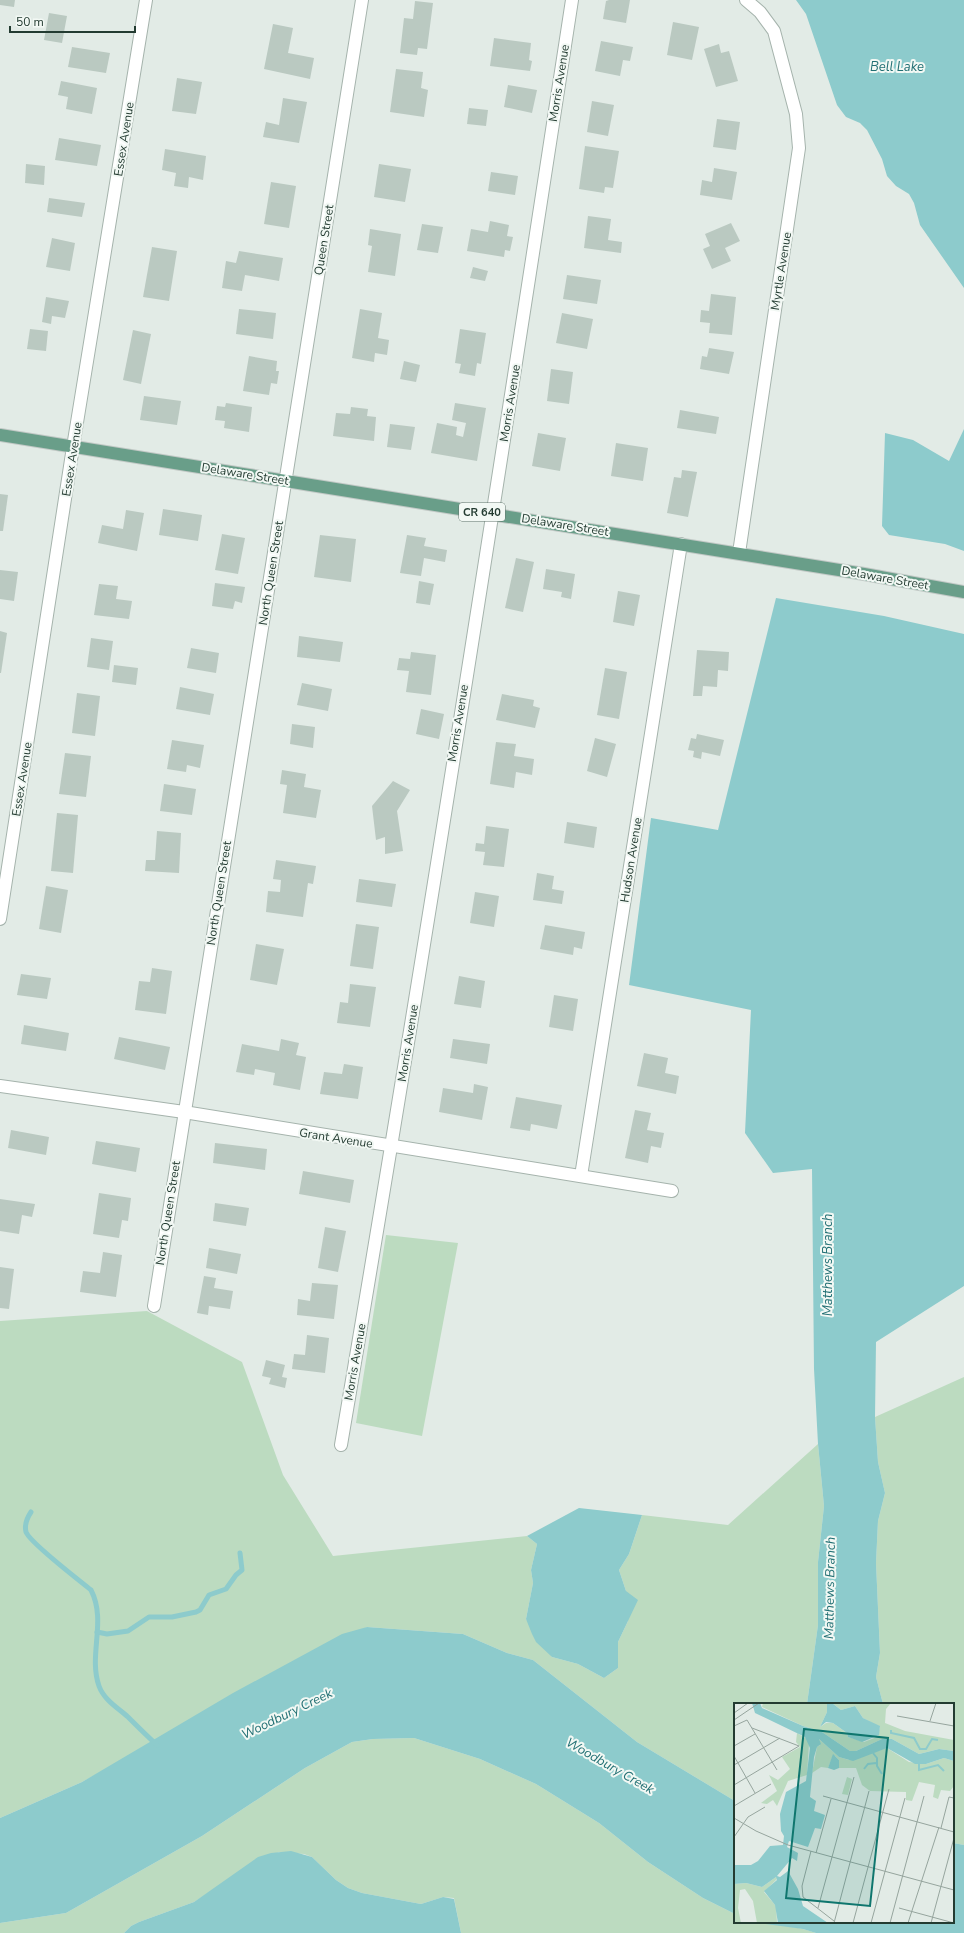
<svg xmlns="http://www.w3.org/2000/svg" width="964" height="1933" font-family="'Nunito Sans',sans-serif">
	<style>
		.green { fill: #bcdbc0 }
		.water { fill: #8dcbcc }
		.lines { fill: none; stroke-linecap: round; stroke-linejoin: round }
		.stream { stroke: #8dcbcc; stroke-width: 5 }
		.building { fill: #bac9c1 }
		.minor-casing { stroke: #a5b3ac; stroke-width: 14 }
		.primary-casing { stroke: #c1c8c5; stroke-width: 14 }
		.minor { stroke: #fff; stroke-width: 12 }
		.primary { stroke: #699e89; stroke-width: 12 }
		.labels { text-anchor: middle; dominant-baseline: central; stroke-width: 4; stroke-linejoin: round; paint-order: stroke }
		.shield { fill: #f2f8f4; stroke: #61746c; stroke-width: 1 }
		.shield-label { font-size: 11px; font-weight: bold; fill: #233b31 }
		.street-label { font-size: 12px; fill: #233b31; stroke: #f2f8f4 }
		.water-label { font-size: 13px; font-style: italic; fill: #216f73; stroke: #f2f8f4 }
		.inset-river { fill: none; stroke: #8dcbcc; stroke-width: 2 }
		.inset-road { fill: none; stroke: #96a59e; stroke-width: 1 }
		.view { fill: #0f766e; fill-opacity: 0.15; stroke: #0f766e; stroke-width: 2 }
		.inset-edge { fill: none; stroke: #233b31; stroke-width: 2 }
	</style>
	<rect width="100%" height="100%" fill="#e2ebe6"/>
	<g class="green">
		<path d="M 386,1235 L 458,1243 L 422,1436 L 356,1423 Z"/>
		<path d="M 147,1311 L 242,1362 L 283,1475 L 333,1556 L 527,1536 L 537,1544 L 531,1570 L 533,1583 L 526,1619 L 552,1657 L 578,1664 L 604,1678 L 618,1668 L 618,1642 L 628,1621 L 626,1591 L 619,1570 L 629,1554 L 642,1515 L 728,1525 L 818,1444 L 824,1506 L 818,1562 L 818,1625 L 807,1704 L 735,1704 L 735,1801 L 637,1742 L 533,1660 L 507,1653 L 463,1634 L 367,1627 L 82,1782 L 0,1818 L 0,1321 Z"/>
		<path d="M 964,1377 L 964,1845 L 953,1843 L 953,1704 L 883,1704 L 876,1677 L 880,1653 L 876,1563 L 878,1521 L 885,1493 L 878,1462 L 875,1417 Z"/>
		<path d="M 414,1738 L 480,1759 L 536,1784 L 599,1823 L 648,1862 L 703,1898 L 735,1914 L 735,1922 C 760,1922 793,1925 816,1933 L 461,1933 L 454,1898 L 443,1897 L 421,1904 L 362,1893 L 348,1888 L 336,1880 L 312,1857 L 304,1854 L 279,1852 L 220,1885 L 194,1902 L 139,1922 L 131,1926 L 124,1933 L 0,1933 L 0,1923 L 66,1913 L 202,1836 L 305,1768 L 352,1742 L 373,1739 Z"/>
	</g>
	<g class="water">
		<path d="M 796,0 L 964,0 L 964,288 L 920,225 L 914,203 L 909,194 L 896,186 L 887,176 L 882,159 L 867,130 L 860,123 L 846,117 L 837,105 L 806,14 Z"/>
		<path d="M 964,429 L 964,551 L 945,544 L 889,535 L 882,526 L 885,433 L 913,440 L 949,461 Z"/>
		<path d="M 776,598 L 884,616 L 964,634 L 964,1286 L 876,1342 L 875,1417 L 878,1462 L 885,1493 L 878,1521 L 876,1563 L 880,1653 L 876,1677 L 883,1704 L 807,1704 L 818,1625 L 818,1562 L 824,1506 L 818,1444 L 814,1369 L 812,1169 L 773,1173 L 745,1133 L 751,1010 L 629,985 L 651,818 L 718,830 Z"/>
		<path d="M 579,1508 L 642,1515 L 629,1554 L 619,1570 L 626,1591 L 638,1600 L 618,1642 L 618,1668 L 604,1678 L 578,1664 L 552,1657 L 536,1642 L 532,1634 L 526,1619 L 533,1583 L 531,1570 L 537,1544 L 527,1536 Z"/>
		<path d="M 367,1627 L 463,1634 L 507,1653 L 533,1660 L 637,1742 L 735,1801 L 735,1914 L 703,1898 L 648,1862 L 599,1823 L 536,1784 L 480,1759 L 414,1738 L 373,1739 L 352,1742 L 305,1768 L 202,1836 L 66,1913 L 0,1923 L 0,1818 L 82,1782 L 233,1693 L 342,1634 Z"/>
		<path d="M 953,1843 L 964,1845 L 964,1933 L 816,1933 L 803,1929 L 751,1922 L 953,1922 Z"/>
		<path d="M 291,1851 L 312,1857 L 336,1880 L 348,1888 L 362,1893 L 421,1904 L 443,1897 L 454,1899 L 461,1933 L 124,1933 L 131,1926 L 139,1922 L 194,1902 L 258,1857 L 271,1853 Z"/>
	</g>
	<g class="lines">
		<g class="stream">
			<path d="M 31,1512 C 27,1518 24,1524 26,1532 C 30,1543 79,1580 91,1590 C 107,1621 88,1655 99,1686 C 104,1700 118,1708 128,1717 C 138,1727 147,1736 157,1745"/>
			<path d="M 97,1632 L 107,1634 L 128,1631 L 149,1617 L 172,1617 L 196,1612 L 200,1610 L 209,1595 L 226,1589 L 236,1575 L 242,1570 L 240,1553"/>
		</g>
	</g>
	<g class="building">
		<path d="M 0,0 L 15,0 L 14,7 L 0,5 Z"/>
		<path d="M 609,0 L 630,0 L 626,23 L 603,19 L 606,1 Z"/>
		<path d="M 415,1 L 433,3 L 427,49 L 418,48 L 417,55 L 400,53 L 404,18 L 413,19 Z"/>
		<path d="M 49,13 L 67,16 L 62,43 L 44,40 Z"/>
		<path d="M 673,22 L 699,27 L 692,60 L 667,55 Z"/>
		<path d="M 273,24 L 293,28 L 288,53 L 314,58 L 310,79 L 264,69 Z"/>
		<path d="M 494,38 L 531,43 L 529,60 L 532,61 L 530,71 L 490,66 Z"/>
		<path d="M 601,41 L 633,47 L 630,61 L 623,60 L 620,76 L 595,71 Z"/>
		<path d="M 719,44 L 721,53 L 729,51 L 738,81 L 716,87 L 704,49 Z"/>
		<path d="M 72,47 L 110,53 L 106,73 L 68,67 Z"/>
		<path d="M 396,69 L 423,72 L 421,88 L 428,90 L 424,117 L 390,112 Z"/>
		<path d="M 177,78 L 202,82 L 196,114 L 172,111 Z"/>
		<path d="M 61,81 L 97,88 L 92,114 L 66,109 L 68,97 L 58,95 Z"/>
		<path d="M 508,85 L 537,90 L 532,113 L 504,107 Z"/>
		<path d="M 283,98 L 307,102 L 299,143 L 263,137 L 266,122 L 279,125 Z"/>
		<path d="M 592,101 L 614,105 L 608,136 L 587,132 Z"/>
		<path d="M 469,108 L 488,110 L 486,126 L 467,124 Z"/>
		<path d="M 717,119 L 740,122 L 736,150 L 713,147 Z"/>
		<path d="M 59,138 L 101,145 L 97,166 L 55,160 Z"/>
		<path d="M 585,146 L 619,151 L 613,188 L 605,187 L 604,193 L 579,189 Z"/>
		<path d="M 165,149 L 206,156 L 203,180 L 189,177 L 188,188 L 174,186 L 176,173 L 162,170 Z"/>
		<path d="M 26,164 L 45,166 L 44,185 L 25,183 Z"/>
		<path d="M 379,164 L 411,169 L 405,202 L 374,197 Z"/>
		<path d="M 714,168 L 737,172 L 732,200 L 700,195 L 702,180 L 712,182 Z"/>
		<path d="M 491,172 L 518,176 L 515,195 L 488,191 Z"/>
		<path d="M 271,182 L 296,186 L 289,228 L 264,224 Z"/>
		<path d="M 49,198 L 85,203 L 82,217 L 47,212 Z"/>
		<path d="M 588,216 L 611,219 L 608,240 L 622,242 L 621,253 L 584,248 Z"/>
		<path d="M 490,221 L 509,225 L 507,236 L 513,237 L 510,251 L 505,250 L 504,257 L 467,251 L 471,229 L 488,232 Z"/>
		<path d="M 731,223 L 740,241 L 725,248 L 731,261 L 712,269 L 703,249 L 710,246 L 705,234 Z"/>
		<path d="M 422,224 L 443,227 L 438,253 L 417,250 Z"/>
		<path d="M 370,229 L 401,234 L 395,276 L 368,272 L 372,246 L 368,245 Z"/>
		<path d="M 52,238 L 75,243 L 70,271 L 46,267 Z"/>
		<path d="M 152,247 L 177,251 L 169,301 L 143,297 Z"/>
		<path d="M 239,251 L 283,258 L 279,281 L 245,275 L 242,291 L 222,288 L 226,261 L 236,263 Z"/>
		<path d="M 473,267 L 488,271 L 485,281 L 470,278 Z"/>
		<path d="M 567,275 L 601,280 L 597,304 L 563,299 Z"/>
		<path d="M 711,294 L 736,297 L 732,335 L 709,333 L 710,323 L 700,322 L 701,310 L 709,311 Z"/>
		<path d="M 46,297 L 69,301 L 65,318 L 52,316 L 51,324 L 42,322 Z"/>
		<path d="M 239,309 L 276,313 L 273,339 L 236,334 Z"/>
		<path d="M 360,309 L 382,313 L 378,338 L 389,340 L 387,355 L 375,353 L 374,362 L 352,358 Z"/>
		<path d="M 562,313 L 593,319 L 587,349 L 556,343 Z"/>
		<path d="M 30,329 L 48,331 L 46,351 L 27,349 Z"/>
		<path d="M 460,329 L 486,333 L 481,364 L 477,363 L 475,376 L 459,373 L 461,364 L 455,363 Z"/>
		<path d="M 133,330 L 151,334 L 141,384 L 123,380 Z"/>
		<path d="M 709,348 L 734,352 L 729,374 L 700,369 L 702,356 L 707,357 Z"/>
		<path d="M 249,356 L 277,361 L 276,371 L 279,371 L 277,384 L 271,383 L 269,395 L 243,391 Z"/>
		<path d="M 404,361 L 420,365 L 416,382 L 400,379 Z"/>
		<path d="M 551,369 L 573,372 L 569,404 L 547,401 Z"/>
		<path d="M 144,396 L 181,401 L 177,425 L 140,420 Z"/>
		<path d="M 226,403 L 252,407 L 249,432 L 224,428 L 225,421 L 215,420 L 217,406 L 225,407 Z"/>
		<path d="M 455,403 L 486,408 L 477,461 L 431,453 L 437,423 L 457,427 L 456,435 L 463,437 L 466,423 L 452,420 Z"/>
		<path d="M 351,407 L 368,409 L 367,416 L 376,417 L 374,441 L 333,436 L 336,413 L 350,414 Z"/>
		<path d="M 680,410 L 719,417 L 716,434 L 677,428 Z"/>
		<path d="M 390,424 L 415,427 L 411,450 L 387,447 Z"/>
		<path d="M 538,433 L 566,438 L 560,471 L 532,466 Z"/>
		<path d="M 616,443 L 648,448 L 643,481 L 611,476 Z"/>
		<path d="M 682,470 L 697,472 L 688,517 L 667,513 L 674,477 L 681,478 Z"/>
		<path d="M 0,494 L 8,495 L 3,531 L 0,531 Z"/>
		<path d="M 163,509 L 202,515 L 198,541 L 159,535 Z"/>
		<path d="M 126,510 L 144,513 L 137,551 L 98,543 L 102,525 L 123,529 Z"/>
		<path d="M 222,534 L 245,538 L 238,574 L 215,570 Z"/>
		<path d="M 320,535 L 356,539 L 351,582 L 314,577 Z"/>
		<path d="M 407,535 L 426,538 L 424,546 L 447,550 L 445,562 L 424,558 L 421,576 L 400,573 Z"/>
		<path d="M 516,558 L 534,562 L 523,612 L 505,608 Z"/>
		<path d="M 546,569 L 575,574 L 571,599 L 561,597 L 562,592 L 543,589 Z"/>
		<path d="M 0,570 L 18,572 L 14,601 L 0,599 Z"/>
		<path d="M 419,581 L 434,584 L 430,605 L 416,603 Z"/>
		<path d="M 215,583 L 245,587 L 242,603 L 235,601 L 233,609 L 212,606 Z"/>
		<path d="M 99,584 L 118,586 L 116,599 L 132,601 L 129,619 L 94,615 Z"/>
		<path d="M 618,591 L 640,595 L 634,626 L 613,622 Z"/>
		<path d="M 0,631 L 7,633 L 1,673 L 0,673 Z"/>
		<path d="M 299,636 L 343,642 L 340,662 L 297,657 Z"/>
		<path d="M 91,638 L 113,641 L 109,670 L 87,667 Z"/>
		<path d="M 191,648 L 219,653 L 216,673 L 187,668 Z"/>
		<path d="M 697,650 L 729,652 L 728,671 L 718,670 L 717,687 L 703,686 L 702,696 L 693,696 Z"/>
		<path d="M 411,652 L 436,655 L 431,695 L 406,692 L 409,671 L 397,670 L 399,658 L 410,659 Z"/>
		<path d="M 114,665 L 138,668 L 136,685 L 112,682 Z"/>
		<path d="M 605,668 L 627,672 L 619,719 L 597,715 Z"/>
		<path d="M 302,683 L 332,689 L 328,711 L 297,705 Z"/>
		<path d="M 180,687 L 214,694 L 210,715 L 176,709 Z"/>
		<path d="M 77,693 L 100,696 L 95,736 L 72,733 Z"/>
		<path d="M 502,694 L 534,700 L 533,706 L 540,708 L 535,728 L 496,720 Z"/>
		<path d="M 421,709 L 444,714 L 439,739 L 416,734 Z"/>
		<path d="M 292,724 L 315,727 L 313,748 L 290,744 Z"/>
		<path d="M 697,734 L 724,740 L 720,756 L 702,752 L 701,759 L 693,757 L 694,751 L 688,750 L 691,738 L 696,739 Z"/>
		<path d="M 595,738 L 616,744 L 607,777 L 587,771 Z"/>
		<path d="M 172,740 L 204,745 L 200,768 L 187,765 L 186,772 L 167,769 Z"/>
		<path d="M 496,742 L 516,744 L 514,756 L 534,759 L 532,775 L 516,772 L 514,788 L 490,784 Z"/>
		<path d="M 65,753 L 91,756 L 86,797 L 59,794 Z"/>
		<path d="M 282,770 L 306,774 L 304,787 L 321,790 L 316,818 L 283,813 L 287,785 L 280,784 Z"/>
		<path d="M 393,781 L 410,790 L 397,811 L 403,851 L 385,854 L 385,837 L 376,840 L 372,806 Z"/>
		<path d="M 164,784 L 196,789 L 192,815 L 160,811 Z"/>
		<path d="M 57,813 L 78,815 L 73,873 L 51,871 Z"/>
		<path d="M 567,822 L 597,827 L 594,848 L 564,843 Z"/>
		<path d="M 486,826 L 509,829 L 504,867 L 483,865 L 485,852 L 475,851 L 476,843 L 484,844 Z"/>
		<path d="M 157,831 L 181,833 L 179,873 L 145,871 L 146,860 L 155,860 Z"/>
		<path d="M 276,860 L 316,866 L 313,884 L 308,883 L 303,917 L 266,912 L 268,891 L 280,892 L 281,880 L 273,879 Z"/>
		<path d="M 537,873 L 554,876 L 552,889 L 564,891 L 562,904 L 533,900 Z"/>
		<path d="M 359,879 L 396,884 L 392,907 L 356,902 Z"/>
		<path d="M 46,886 L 68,890 L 61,933 L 39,929 Z"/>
		<path d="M 475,892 L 499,896 L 494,927 L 470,923 Z"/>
		<path d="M 356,924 L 379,927 L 373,969 L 350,966 Z"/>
		<path d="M 545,925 L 585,932 L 582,949 L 574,947 L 573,955 L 540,949 Z"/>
		<path d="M 256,944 L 284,949 L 277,985 L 250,980 Z"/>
		<path d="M 152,968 L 172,971 L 166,1014 L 135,1010 L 139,981 L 150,982 Z"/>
		<path d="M 21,974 L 51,978 L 47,999 L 17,995 Z"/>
		<path d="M 459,976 L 485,981 L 481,1008 L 454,1004 Z"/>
		<path d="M 350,984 L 376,987 L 370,1027 L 337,1023 L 340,1002 L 348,1003 Z"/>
		<path d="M 554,995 L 578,999 L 573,1031 L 549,1027 Z"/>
		<path d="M 24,1025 L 69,1033 L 66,1051 L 21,1044 Z"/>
		<path d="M 119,1037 L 170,1047 L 165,1070 L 114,1059 Z"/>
		<path d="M 281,1039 L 299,1043 L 296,1055 L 306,1057 L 300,1090 L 273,1085 L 275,1073 L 255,1069 L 254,1075 L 236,1072 L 242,1044 L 279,1051 Z"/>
		<path d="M 453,1039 L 490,1044 L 487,1064 L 450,1058 Z"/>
		<path d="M 644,1053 L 668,1058 L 665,1073 L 679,1076 L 676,1094 L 637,1086 Z"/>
		<path d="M 344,1064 L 363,1067 L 358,1099 L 320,1094 L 324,1072 L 342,1074 Z"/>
		<path d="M 474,1084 L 488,1087 L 482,1120 L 439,1112 L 443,1088 L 473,1093 Z"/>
		<path d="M 516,1097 L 562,1105 L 557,1129 L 531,1124 L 530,1131 L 510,1128 Z"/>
		<path d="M 635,1110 L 651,1113 L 647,1130 L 664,1133 L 661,1148 L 651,1146 L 648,1163 L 625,1158 Z"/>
		<path d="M 11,1130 L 49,1137 L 46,1155 L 8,1148 Z"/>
		<path d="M 96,1141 L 140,1148 L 136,1172 L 92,1164 Z"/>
		<path d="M 215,1143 L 267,1149 L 265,1170 L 213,1163 Z"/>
		<path d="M 303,1171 L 354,1180 L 350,1203 L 299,1194 Z"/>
		<path d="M 99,1193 L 131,1198 L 128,1221 L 122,1220 L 119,1238 L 93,1234 Z"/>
		<path d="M 0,1199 L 35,1204 L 32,1217 L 22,1215 L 19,1234 L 0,1231 Z"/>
		<path d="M 215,1203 L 249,1208 L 246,1226 L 213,1221 Z"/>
		<path d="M 325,1227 L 346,1231 L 338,1272 L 318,1268 Z"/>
		<path d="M 209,1248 L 241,1254 L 237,1274 L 206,1268 Z"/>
		<path d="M 103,1252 L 122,1255 L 116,1297 L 80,1292 L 83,1271 L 100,1273 Z"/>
		<path d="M 0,1267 L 14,1269 L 9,1309 L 0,1308 Z"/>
		<path d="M 204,1276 L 216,1278 L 214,1288 L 233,1291 L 230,1309 L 209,1306 L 208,1315 L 197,1313 Z"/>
		<path d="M 312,1283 L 338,1285 L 334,1319 L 297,1315 L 298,1299 L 310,1301 Z"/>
		<path d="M 307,1335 L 329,1338 L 325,1373 L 292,1369 L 294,1354 L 305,1355 Z"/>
		<path d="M 266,1360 L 285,1365 L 282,1377 L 287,1378 L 285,1388 L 269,1384 L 271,1378 L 262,1376 Z"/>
	</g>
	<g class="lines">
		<defs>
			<g id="minor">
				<path d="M 739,553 L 799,148 L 796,114 L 774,31 L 760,12 L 746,0"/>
				<path d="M 0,919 L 73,447 L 146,0"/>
				<path d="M 0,1086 L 184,1112 L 672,1191"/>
				<path d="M 581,1176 L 681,544"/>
				<path d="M 154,1306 L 362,0"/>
				<path d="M 341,1445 C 423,964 498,482 572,0"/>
			</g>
			<path id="primary" d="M 0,435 L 864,574 L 964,592"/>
		</defs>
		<use href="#minor" class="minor-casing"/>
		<use href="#primary" class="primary-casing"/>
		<use href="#minor" class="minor"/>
		<use href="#primary" class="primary"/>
	</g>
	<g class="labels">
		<rect class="shield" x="459" y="503" width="46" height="18" rx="3"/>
		<g class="shield-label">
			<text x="482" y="512">CR 640</text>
		</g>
		<g class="street-label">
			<text transform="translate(559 83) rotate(-81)">Morris Avenue</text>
			<text transform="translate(124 139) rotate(-81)">Essex Avenue</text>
			<text transform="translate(324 240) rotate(-81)">Queen Street</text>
			<text transform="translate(781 271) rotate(-81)">Myrtle Avenue</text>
			<text transform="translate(510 403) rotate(-81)">Morris Avenue</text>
			<text transform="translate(72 459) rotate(-81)">Essex Avenue</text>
			<text transform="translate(245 474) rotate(9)">Delaware Street</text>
			<text transform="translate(565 525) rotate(9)">Delaware Street</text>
			<text transform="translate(271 573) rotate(-81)">North Queen Street</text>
			<text transform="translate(885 578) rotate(10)">Delaware Street</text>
			<text transform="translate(458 723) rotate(-81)">Morris Avenue</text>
			<text transform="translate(22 779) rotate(-81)">Essex Avenue</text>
			<text transform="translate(631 860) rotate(-81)">Hudson Avenue</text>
			<text transform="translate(219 893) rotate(-81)">North Queen Street</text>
			<text transform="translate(408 1043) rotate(-81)">Morris Avenue</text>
			<text transform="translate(336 1138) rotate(9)">Grant Avenue</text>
			<text transform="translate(168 1213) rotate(-81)">North Queen Street</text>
			<text transform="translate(355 1362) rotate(-80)">Morris Avenue</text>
		</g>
		<g class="water-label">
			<text x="897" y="67">Bell Lake</text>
			<text transform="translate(828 1265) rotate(-90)">Matthews Branch</text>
			<text transform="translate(830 1588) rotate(-89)">Matthews Branch</text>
			<text transform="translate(287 1714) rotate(-26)">Woodbury Creek</text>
			<text transform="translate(610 1766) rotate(30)">Woodbury Creek</text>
		</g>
	</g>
	<g transform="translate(734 1703)">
		<rect width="220" height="220" fill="#e2ebe6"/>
		<path d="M 29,0 L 93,0 L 93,9 L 86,24 L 92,20 L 99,20 L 113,30 L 114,34 L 130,39 L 143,34 L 146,24 L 129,15 L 121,3 L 107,7 L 98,0 L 157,0 L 152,6 L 151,20 L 171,28 L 220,37 L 220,48 L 205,46 L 185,51 L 158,36 L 148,36 L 122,48 L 116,48 L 88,29 L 69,23 L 28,4 ZM 63,30 L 73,36 L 75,40 L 73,72 L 54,78 L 43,103 L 39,97 L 33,101 L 27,100 L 43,88 L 35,72 L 44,77 L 56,66 L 48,54 L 66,44 L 62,39 ZM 85,36 L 105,54 L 115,57 L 153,45 L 175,59 L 192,61 L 210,55 L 220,58 L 220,83 L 216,88 L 207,87 L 204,96 L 199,94 L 201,82 L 185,79 L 178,98 L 172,97 L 172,89 L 136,88 L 128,82 L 122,65 L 105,65 L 105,57 L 101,53 L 98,55 L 94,65 L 87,64 L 78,70 L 83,44 L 86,42 ZM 113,74 L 118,76 L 114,92 L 108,91 ZM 42,174 L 43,176 L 30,189 L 42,203 L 43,220 L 23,220 L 19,198 L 11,186 L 6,187 L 4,205 L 7,220 L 0,220 L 0,181 L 12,180 L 28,184 Z" fill="#bcdbc0"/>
		<path d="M 18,0 L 26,0 L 28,5 L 69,23 L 88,29 L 116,48 L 122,48 L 148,36 L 158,36 L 185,51 L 205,46 L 220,48 L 220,58 L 210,55 L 192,61 L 181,61 L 153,45 L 119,58 L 105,54 L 85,36 L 87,41 L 83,44 L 80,54 L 76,94 L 82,98 L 80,108 L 91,112 L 87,126 L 81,125 L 74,144 L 55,138 L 53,144 L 64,150 L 63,158 L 58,155 L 43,173 L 46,174 L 54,168 L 64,186 L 69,203 L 94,220 L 44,220 L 41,202 L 30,188 L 43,177 L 42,174 L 28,184 L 12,180 L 0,181 L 0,162 L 17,162 L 24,158 L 36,143 L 49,142 L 50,133 L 47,128 L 46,111 L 52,89 L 72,78 L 76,45 L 71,34 L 21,10 ZM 93,0 L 98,0 L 107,7 L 121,3 L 129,15 L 146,23 L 145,32 L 128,39 L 114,34 L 113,30 L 99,20 L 92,19 L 86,24 L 93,9 ZM 99,51 L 105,57 L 105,65 L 100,67 L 94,65 Z" fill="#8dcbcc"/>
		<path class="inset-river" d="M 157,27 L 157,30 L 180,35 L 186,46 L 192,46 L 198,36 L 204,37M 139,50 L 143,55 L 143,63 L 148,71M 185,61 L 185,67 L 204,62 L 210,68M 130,66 L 134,61 L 142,60"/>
		<path class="inset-road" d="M 0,10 L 14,0M 163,13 L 220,23M 0,17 L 25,0M 196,18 L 202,0M 0,23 L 13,17 L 43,67M 0,43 L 21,31M 0,53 L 21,90M 0,62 L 46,35M 0,82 L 65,43 L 18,25M 89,93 L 220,129M 0,103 L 37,81M 0,115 L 22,128 L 54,142 L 220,187M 207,125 L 215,94 L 220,95M 0,134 L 14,114 L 31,104M 77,148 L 68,183 L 69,194 L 100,218M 82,150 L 97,96M 84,205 L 120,74M 165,205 L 220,220M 100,220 L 135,88M 119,220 L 155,86M 137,220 L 171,95M 156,220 L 190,93M 174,220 L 205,124M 197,220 L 220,135"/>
		<path class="view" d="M 70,26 L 154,35 L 136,203 L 52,195 Z"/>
		<rect width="220" height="220" class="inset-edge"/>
	</g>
	<path d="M10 26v6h125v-6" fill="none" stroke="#233b31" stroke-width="2"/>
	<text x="16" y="26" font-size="12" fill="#233b31" stroke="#f2f8f4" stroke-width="3" paint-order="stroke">50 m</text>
</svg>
